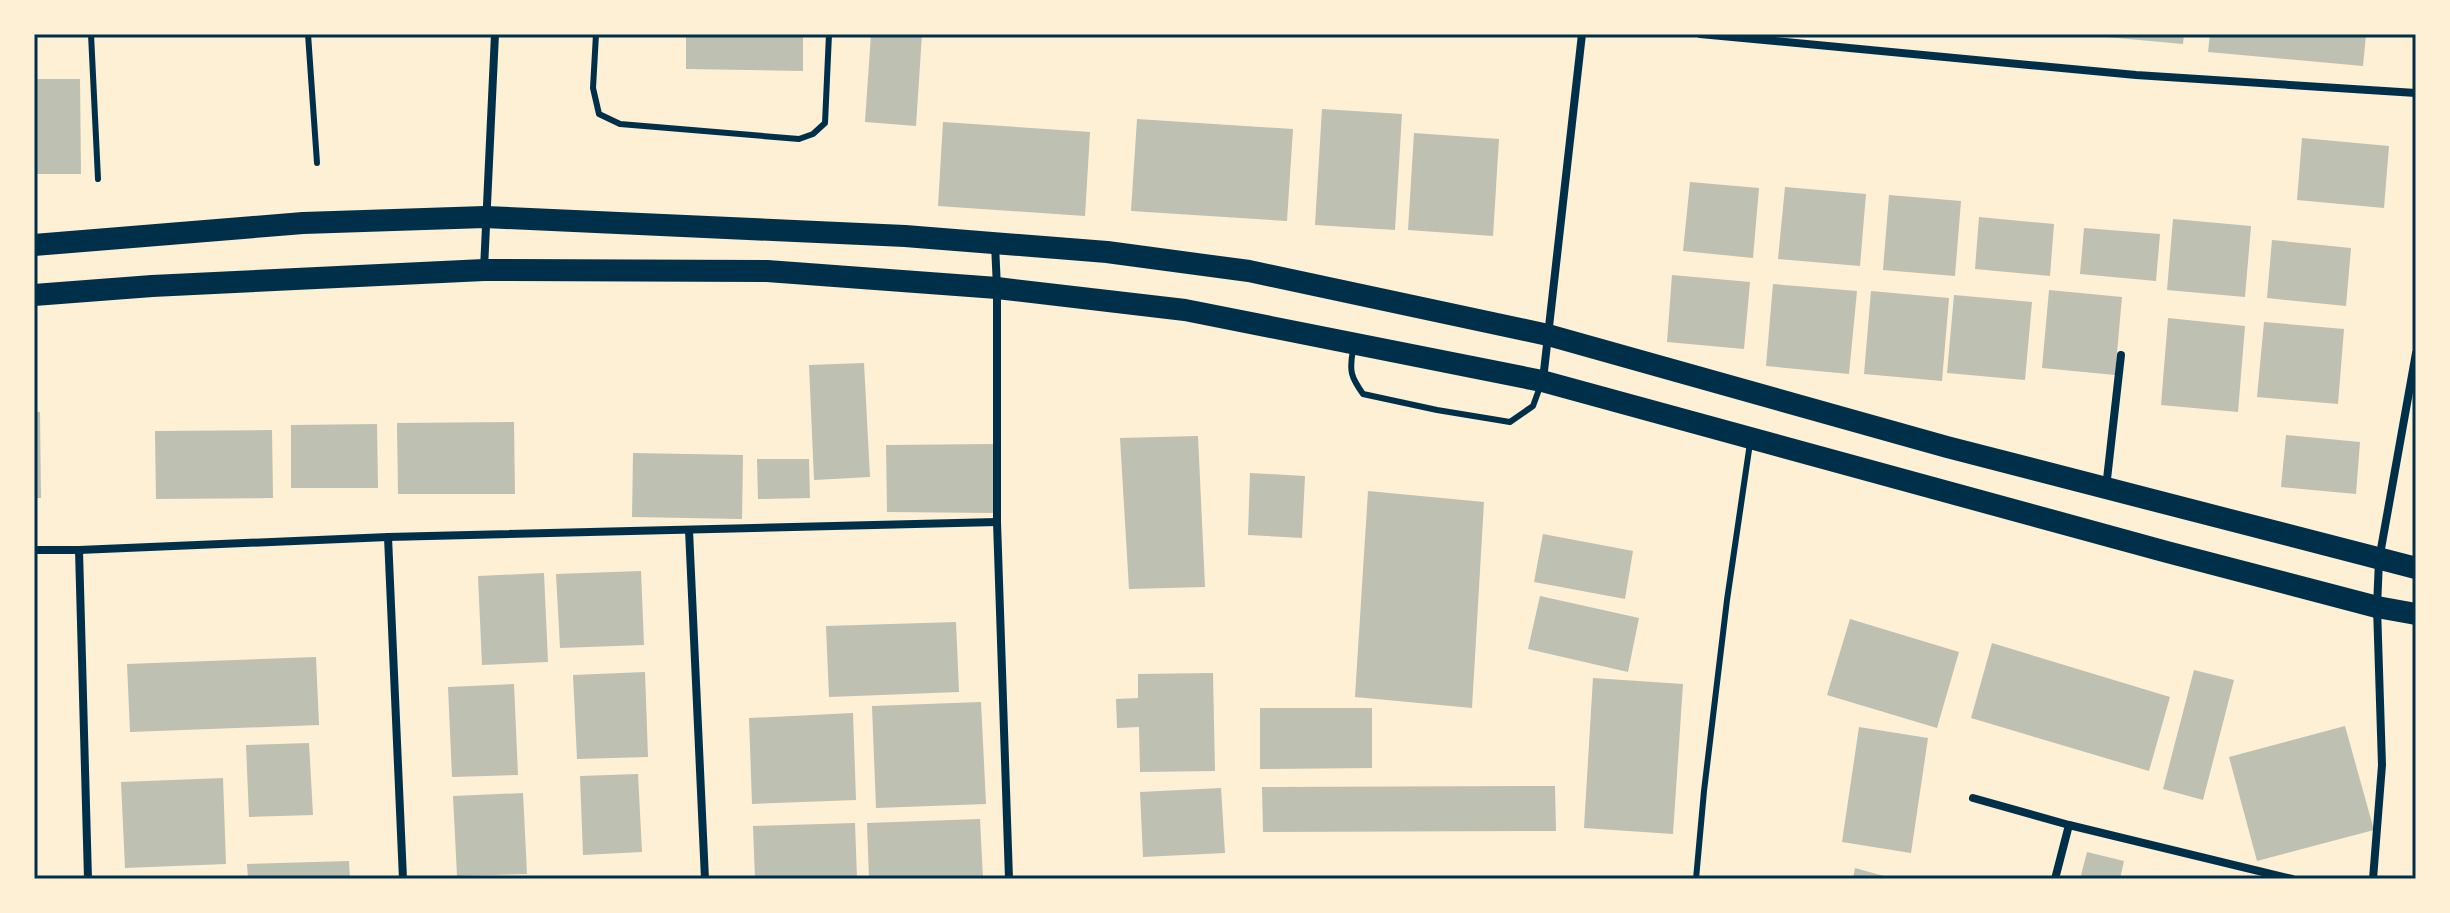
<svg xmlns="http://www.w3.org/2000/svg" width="2450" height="913" font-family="Inter,sans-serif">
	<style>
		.building { fill: #bec0b2 }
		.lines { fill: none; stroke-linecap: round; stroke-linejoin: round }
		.service { stroke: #003049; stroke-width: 6 }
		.minor { stroke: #003049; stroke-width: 8 }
		.trunk { stroke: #003049; stroke-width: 22 }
		.neatline { fill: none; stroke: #003049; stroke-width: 3 }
	</style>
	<rect width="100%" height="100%" fill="#fdf0d5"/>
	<g class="building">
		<path d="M 686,34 L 803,34 L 803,71 L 686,69 Z"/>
		<path d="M 871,34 L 922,34 L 916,126 L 865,122 Z"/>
		<path d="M 2095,34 L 2184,34 L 2183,44 L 2095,36 Z"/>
		<path d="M 2210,34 L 2366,34 L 2363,66 L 2208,52 Z"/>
		<path d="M 34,79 L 80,79 L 81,174 L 34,174 Z"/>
		<path d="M 1322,109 L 1402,114 L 1395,230 L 1315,225 Z"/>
		<path d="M 1137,119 L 1293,129 L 1287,221 L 1131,211 Z"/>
		<path d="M 943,122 L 1090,132 L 1085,216 L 938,206 Z"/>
		<path d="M 1414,133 L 1499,139 L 1493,236 L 1408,230 Z"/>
		<path d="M 2302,138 L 2389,146 L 2384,208 L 2297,200 Z"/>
		<path d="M 1690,182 L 1759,188 L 1753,258 L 1683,251 Z"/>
		<path d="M 1785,187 L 1866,194 L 1860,266 L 1778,259 Z"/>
		<path d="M 1889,195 L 1961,201 L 1955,276 L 1883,270 Z"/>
		<path d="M 1979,217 L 2054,224 L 2050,276 L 1975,269 Z"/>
		<path d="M 2173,219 L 2251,226 L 2245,297 L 2167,290 Z"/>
		<path d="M 2084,228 L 2160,234 L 2156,281 L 2080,274 Z"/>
		<path d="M 2272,240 L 2351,248 L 2346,306 L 2267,298 Z"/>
		<path d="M 1672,275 L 1750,282 L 1744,349 L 1667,342 Z"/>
		<path d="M 1773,284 L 1857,291 L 1849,374 L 1766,366 Z"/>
		<path d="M 2049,290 L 2122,297 L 2115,375 L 2042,368 Z"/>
		<path d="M 1871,291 L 1949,298 L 1942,381 L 1864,374 Z"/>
		<path d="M 1954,295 L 2032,302 L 2025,380 L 1947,373 Z"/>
		<path d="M 2168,318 L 2245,326 L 2238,412 L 2161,405 Z"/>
		<path d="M 2264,322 L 2344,329 L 2338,404 L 2257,397 Z"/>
		<path d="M 864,363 L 870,477 L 814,480 L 809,365 Z"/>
		<path d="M 34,412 L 40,412 L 41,498 L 34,498 Z"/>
		<path d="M 514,422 L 515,494 L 398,494 L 397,423 Z"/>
		<path d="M 377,424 L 378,488 L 291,488 L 291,425 Z"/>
		<path d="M 272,430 L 273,498 L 156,499 L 155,431 Z"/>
		<path d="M 2286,435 L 2360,442 L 2356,494 L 2281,487 Z"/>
		<path d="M 1198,436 L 1205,587 L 1129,589 L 1120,438 Z"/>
		<path d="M 995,444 L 995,513 L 887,512 L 886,445 Z"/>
		<path d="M 633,453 L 743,455 L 742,519 L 632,517 Z"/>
		<path d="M 757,459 L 809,459 L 810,498 L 758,499 Z"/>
		<path d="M 1250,473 L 1305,476 L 1302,538 L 1248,535 Z"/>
		<path d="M 1368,491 L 1484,502 L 1472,708 L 1355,697 Z"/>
		<path d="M 1543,534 L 1633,551 L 1625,599 L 1534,582 Z"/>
		<path d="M 641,571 L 644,645 L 560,648 L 556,574 Z"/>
		<path d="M 544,573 L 548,662 L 482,665 L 478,576 Z"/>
		<path d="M 1540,596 L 1639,618 L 1628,672 L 1528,649 Z"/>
		<path d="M 1850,619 L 1959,652 L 1937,728 L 1827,695 Z"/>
		<path d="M 956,622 L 959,692 L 829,697 L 826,626 Z"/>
		<path d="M 1992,643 L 2170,697 L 2149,771 L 1971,718 Z"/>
		<path d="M 316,657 L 319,725 L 130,732 L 127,664 Z"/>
		<path d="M 2194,670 L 2234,680 L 2203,800 L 2163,789 Z"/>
		<path d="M 645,672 L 648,757 L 577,759 L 573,675 Z"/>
		<path d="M 1213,673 L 1215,771 L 1140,772 L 1139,727 L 1117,728 L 1116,699 L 1138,698 L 1138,674 Z"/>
		<path d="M 1593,678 L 1683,684 L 1673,834 L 1584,828 Z"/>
		<path d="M 514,684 L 518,775 L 452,777 L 448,687 Z"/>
		<path d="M 981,702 L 986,804 L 876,808 L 872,706 Z"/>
		<path d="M 1260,708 L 1372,708 L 1372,768 L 1260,769 Z"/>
		<path d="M 853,713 L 856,800 L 752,804 L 749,718 Z"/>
		<path d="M 2345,726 L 2374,830 L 2257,861 L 2229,757 Z"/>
		<path d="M 1859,727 L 1928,738 L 1911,853 L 1842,842 Z"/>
		<path d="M 309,743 L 313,815 L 249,817 L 246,745 Z"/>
		<path d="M 638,774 L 642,852 L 583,855 L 580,776 Z"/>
		<path d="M 223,778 L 226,864 L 125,868 L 121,782 Z"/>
		<path d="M 1555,786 L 1556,831 L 1263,832 L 1262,787 Z"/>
		<path d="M 1221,788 L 1225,853 L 1143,857 L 1140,792 Z"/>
		<path d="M 523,793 L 527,874 L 457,876 L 453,796 Z"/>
		<path d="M 980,819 L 983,879 L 869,879 L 867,823 Z"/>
		<path d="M 855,823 L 857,879 L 755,879 L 753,826 Z"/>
		<path d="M 2087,852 L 2124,861 L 2120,879 L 2080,879 Z"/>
		<path d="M 349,861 L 350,879 L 248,879 L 247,864 Z"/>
		<path d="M 1855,868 L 1891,878 L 1891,879 L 1853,879 Z"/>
	</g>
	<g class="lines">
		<g class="service">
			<path d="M 91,34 L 98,179"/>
			<path d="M 308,34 L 317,163"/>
			<path d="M 596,34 L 593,88 L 599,114 L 620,124 L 799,139 L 813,134 L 825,123 L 829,34"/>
			<path d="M 1353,350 C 1349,371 1351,377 1363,394 L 1437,410 L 1510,422 L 1533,406 L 1541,384"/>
			<path d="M 1696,879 L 1704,791 L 1727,600 L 1750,443"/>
		</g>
		<g class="minor">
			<path d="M 1700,34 L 2136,75 L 2416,93"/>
			<path d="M 995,244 L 997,288 L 997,522 L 1009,879"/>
			<path d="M 484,269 L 495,34"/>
			<path d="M 1543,380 L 1582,34"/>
			<path d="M 2106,488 L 2121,355"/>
			<path d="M 689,530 L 705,879"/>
			<path d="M 388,537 L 403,879"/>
			<path d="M 34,550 L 79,550 L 388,537 L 997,522"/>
			<path d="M 79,550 L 88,879"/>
			<path d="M 1973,798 L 2069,825 L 2292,879"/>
			<path d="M 2055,879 L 2069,825"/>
			<path d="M 2373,879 L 2382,765 L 2377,607 L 2379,560 L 2416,353"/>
		</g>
		<g class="trunk">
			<path d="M 34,245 L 303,223 L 485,217 L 905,236 L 1107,252 L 1249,271 L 1548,335 L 1947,447 L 2416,568"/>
			<path d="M 34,295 L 152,286 L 484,270 L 767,271 L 997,288 L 1185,310 L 1542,381 L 2167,552 L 2377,607 L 2416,614"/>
		</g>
	</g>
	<rect width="2450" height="913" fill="none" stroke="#fdf0d5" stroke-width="72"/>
	<rect x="36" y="36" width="2378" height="841" class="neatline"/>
</svg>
